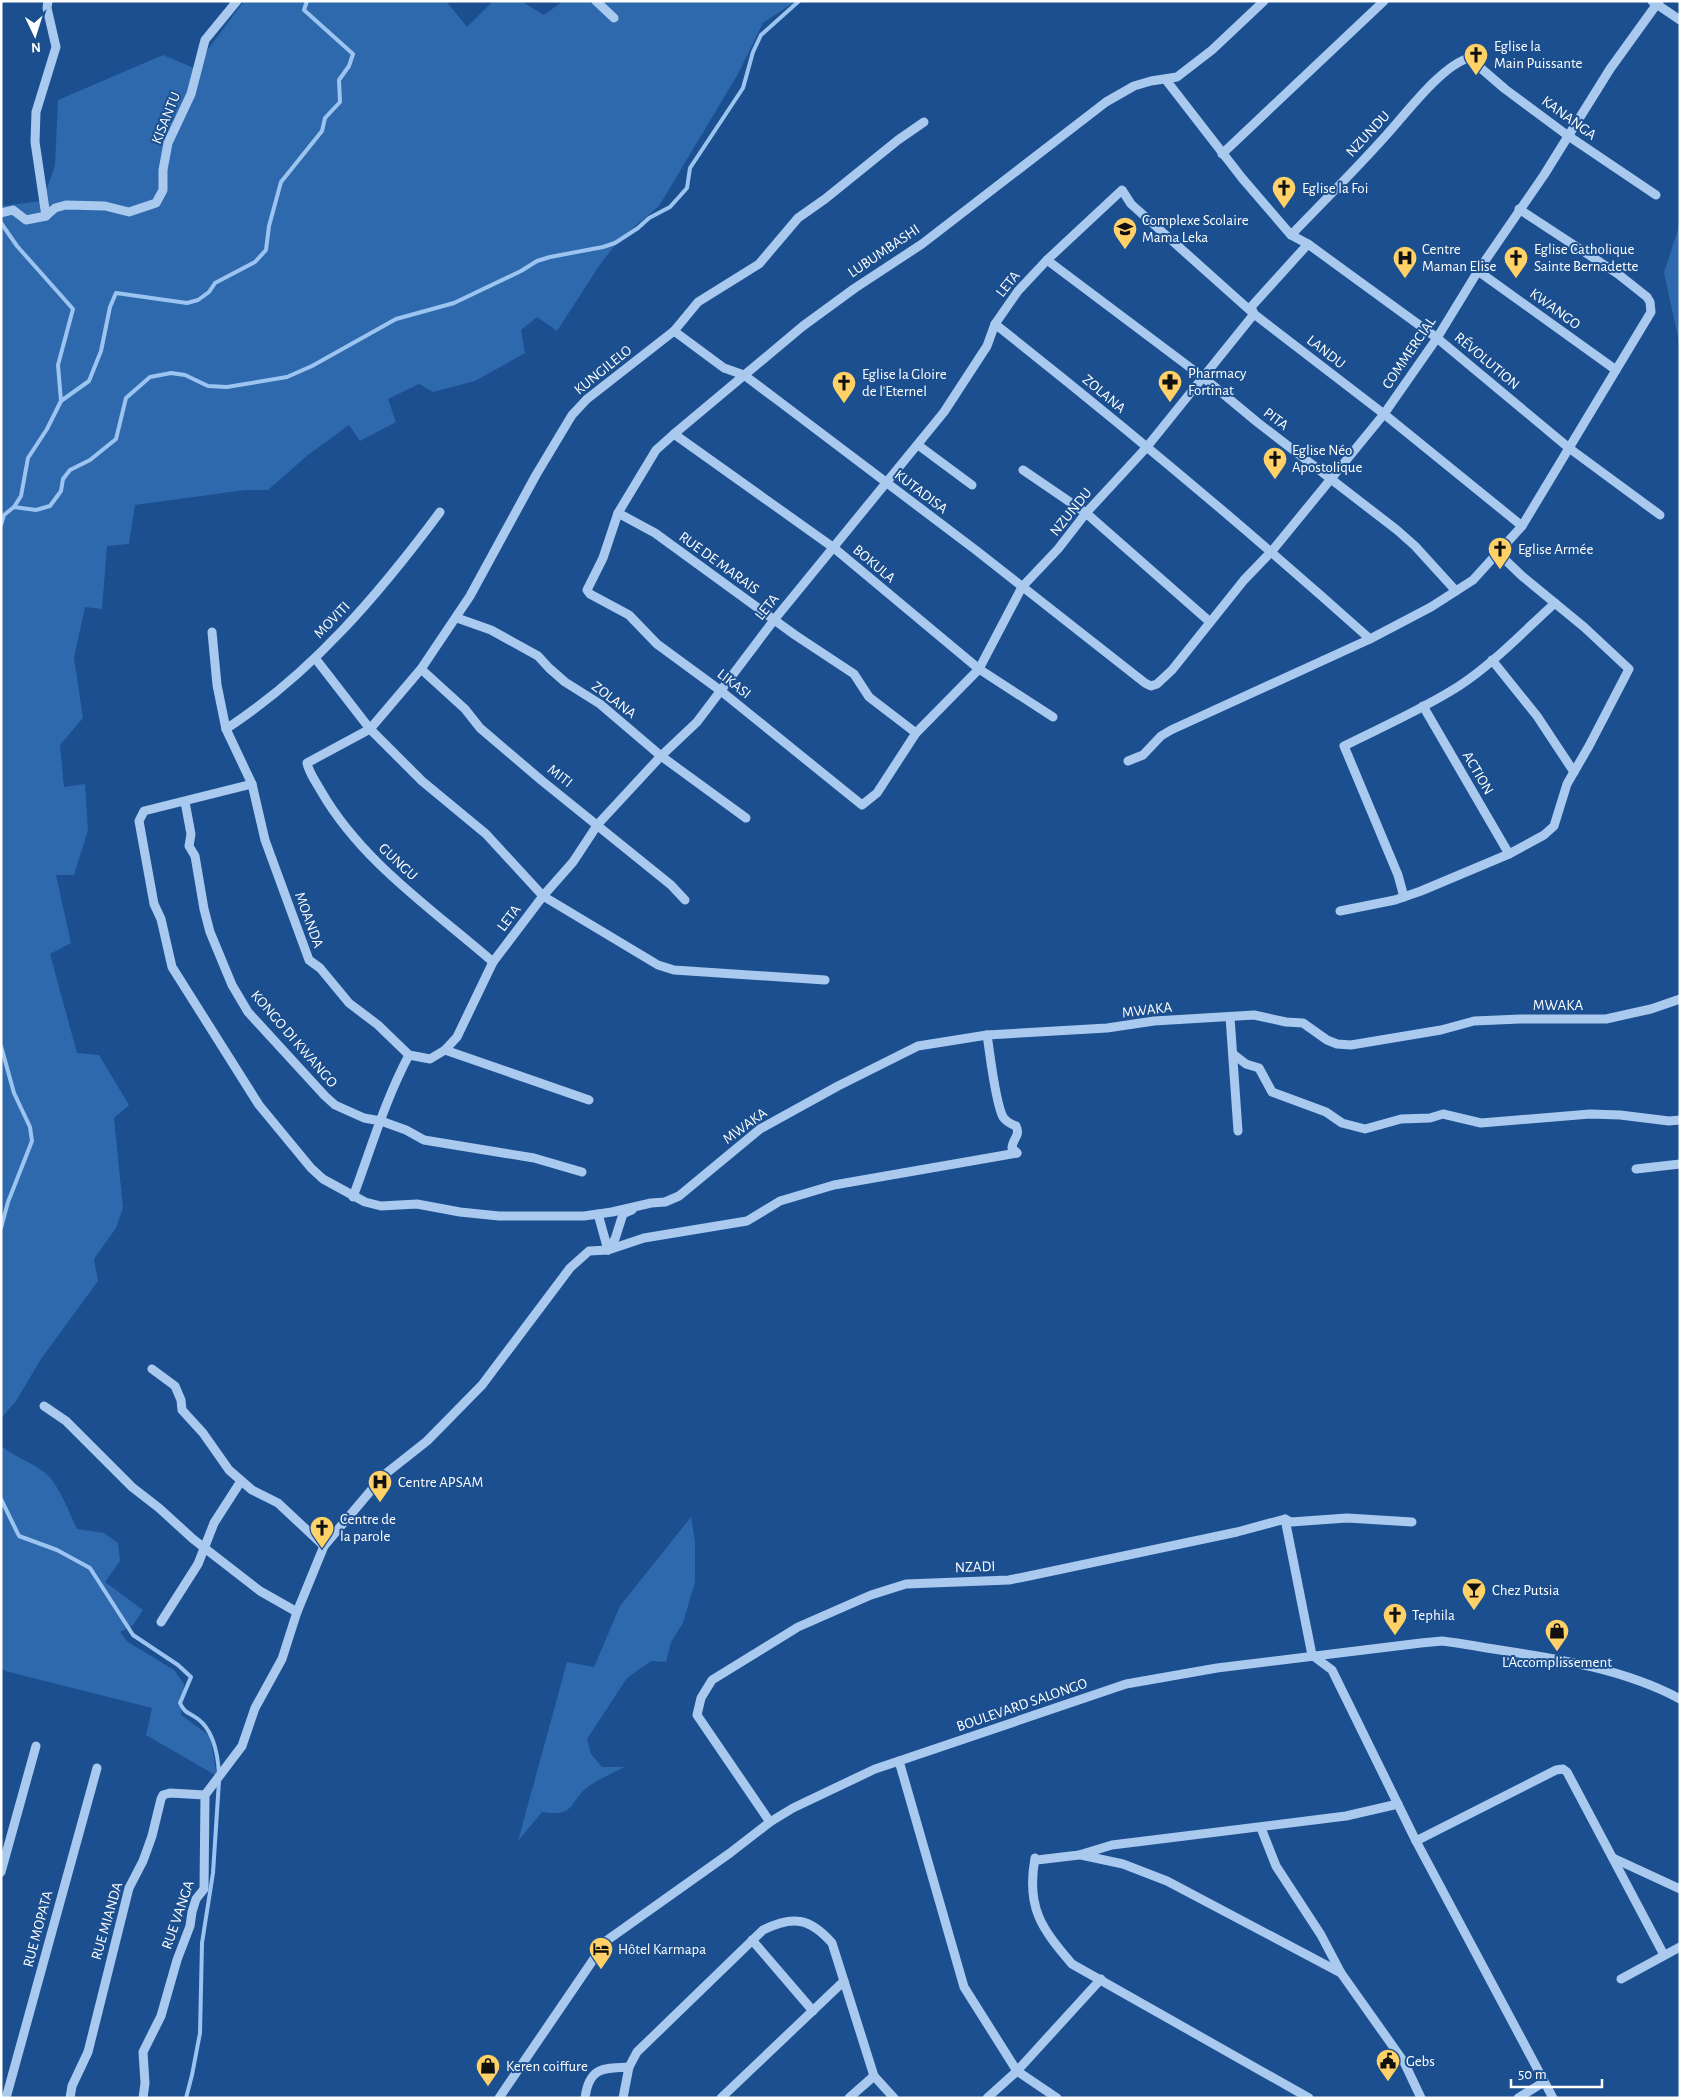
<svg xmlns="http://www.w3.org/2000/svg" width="1681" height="2099" font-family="'Alegreya Sans',sans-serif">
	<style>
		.green { fill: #2e69ad }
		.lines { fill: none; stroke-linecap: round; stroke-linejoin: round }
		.stream { stroke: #9cc4f0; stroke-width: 4 }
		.minor { stroke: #a9c9ee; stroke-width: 9 }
		.labels { text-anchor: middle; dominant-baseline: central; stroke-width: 4; stroke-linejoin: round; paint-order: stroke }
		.poi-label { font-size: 15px; fill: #fff; stroke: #1b4f8f; text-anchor: start }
		.street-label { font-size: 15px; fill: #fff; stroke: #1b4f8f }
	</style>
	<rect width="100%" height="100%" fill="#1b4f8f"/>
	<g class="green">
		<path d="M 244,1 L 446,1 L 467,27 L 493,1 L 521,1 L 544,15 L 563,1 L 796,1 L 763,23 L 738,74 L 659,206 L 621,238 L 601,263 L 557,331 L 537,317 L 521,330 L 525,353 L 475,381 L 433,392 L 419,384 L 388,399 L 396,422 L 360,441 L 349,425 L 308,455 L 268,490 L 245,490 L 135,505 L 129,544 L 107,546 L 102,609 L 85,607 L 74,658 L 83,718 L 60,745 L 64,787 L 85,784 L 88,830 L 74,875 L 56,875 L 71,943 L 50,954 L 77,1053 L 99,1055 L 129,1105 L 114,1118 L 123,1208 L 116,1228 L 94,1259 L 98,1281 L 41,1359 L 16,1401 L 1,1418 L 1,206 L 42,201 L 55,166 L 58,100 L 163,55 L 194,68 Z"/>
		<path d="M 1680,223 L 1680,346 L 1664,273 Z"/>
		<path d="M 1,1446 C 15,1457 31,1462 44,1472 C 58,1482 70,1514 77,1529 L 104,1533 L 118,1543 L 120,1561 L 105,1582 L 143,1610 L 133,1625 L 120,1632 L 128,1642 L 174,1670 L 184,1684 L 181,1715 L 210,1736 L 217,1776 L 146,1735 L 152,1708 L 5,1671 L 1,1667 Z"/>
		<path d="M 691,1517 L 695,1541 L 695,1582 L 683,1623 L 671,1642 L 666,1662 L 651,1661 L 627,1678 L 587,1739 L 591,1754 L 602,1767 L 624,1767 C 613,1773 599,1779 589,1786 C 567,1803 577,1817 542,1812 L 518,1841 L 567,1662 L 594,1667 L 620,1606 Z"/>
	</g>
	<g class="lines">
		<g class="stream">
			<path d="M 1,223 L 17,246 L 73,309 L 58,365 L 61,401"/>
			<path d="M 14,507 L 21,496 L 28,458 L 47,429 L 61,401 L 89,381 L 101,351 L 110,307 L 116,293 L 187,303 L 198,300 L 209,292 L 215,283 L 255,262 L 266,250 L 269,226 L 281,182 L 322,131 L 325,118 L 340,102 L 339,80 L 349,66 L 353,54 L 304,10 L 307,1"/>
			<path d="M 1,525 L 4,515 L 14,507 L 36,510 L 50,506 L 61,491 L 63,479 L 70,470 L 90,460 L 116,439 L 126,398 L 150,377 L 171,373 L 185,375 L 208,386 L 227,387 L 287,377 L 312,366 L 396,319 L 454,303 L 521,271 L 537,261 L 550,257 L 603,247 L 615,243 L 638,228 L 649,218 L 670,207 L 687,188 L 690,168 L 743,88 L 753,52 L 761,35 L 799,1"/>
			<path d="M 1,1046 L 14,1093 L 30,1127 L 32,1141 L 8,1202 L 1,1228"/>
			<path d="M 1,1499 L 19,1536 L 57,1550 L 90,1568 L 133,1635 L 178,1665 L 191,1677 L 180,1703 C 185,1714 189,1712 198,1719 C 214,1731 218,1756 219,1774"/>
			<path d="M 186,2098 L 192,2075 L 200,2033 L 202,1943 L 213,1873 L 219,1781"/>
		</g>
		<g class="minor">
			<path d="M 596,1 L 614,18"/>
			<path d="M 1264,1 L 1212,50 L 1177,77 L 1151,81 L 1134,86 L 1106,102 L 922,244 L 855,288 L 803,326 L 674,434 L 656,450 L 618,513 L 603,558 L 587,590 L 590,594 L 629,615 L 657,644 L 721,691 L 862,805 L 877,793 L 916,733 L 979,669 L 1022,587 L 1058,549 L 1086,513 L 1146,448 L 1254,314 L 1251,307 L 1308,244"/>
			<path d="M 1652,1 L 1680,20"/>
			<path d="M 1166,80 L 1242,178 L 1291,235 L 1308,244 L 1437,338 L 1569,448 L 1660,515"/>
			<path d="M 1222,154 L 1384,1"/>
			<path d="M 1,213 L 13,210 L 26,220 L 46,216 L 55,208 L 66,205 L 105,206 L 129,212 L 156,203 L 163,190 L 163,170 L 168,143 L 191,94 L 205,40 L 237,1"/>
			<path d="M 46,216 L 35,142 L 36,112 L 56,47 L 47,8 L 48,1"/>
			<path d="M 1291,235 C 1321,204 1352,173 1381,141 C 1403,118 1440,66 1469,58 L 1505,89 L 1567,135 L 1656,195"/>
			<path d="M 1047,260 L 1204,378 L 1257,422 L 1397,530 L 1415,546 L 1456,591"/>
			<path d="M 1478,271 L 1616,370"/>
			<path d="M 995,324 C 1123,425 1248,530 1370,639"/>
			<path d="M 674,331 L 724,368 L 744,375 L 780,402 L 977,551 L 1145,683 L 1151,686 L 1157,684 L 1172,670 L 1244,580 L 1272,551 L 1384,414 L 1437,338 L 1478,271 L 1544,175 L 1610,69 L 1659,1"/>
			<path d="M 674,434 L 834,548 L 979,669 L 1053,717"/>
			<path d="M 918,445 L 972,485"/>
			<path d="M 1023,470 L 1086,513 L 1210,622"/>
			<path d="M 618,513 L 655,533 L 795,635 L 854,674 L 869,697 L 916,733"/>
			<path d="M 457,618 L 491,630 L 538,656 L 549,668 L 565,682 L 600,704 L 661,756 L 746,818"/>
			<path d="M 212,632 L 217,685 L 226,729 L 252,784 L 265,840 L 309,960 L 320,968 L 349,1003 L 378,1025 L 409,1055 L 430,1059 L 445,1050 L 589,1100"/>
			<path d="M 315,658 L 370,729 L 422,781 L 486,834 L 543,896 L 658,965 L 674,970 L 825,980"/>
			<path d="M 1492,660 L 1537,716 L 1574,772"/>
			<path d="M 421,669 L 465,709 L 480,728 L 541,780 L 671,885 L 685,900"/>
			<path d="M 1423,706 L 1509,854"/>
			<path d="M 226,729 C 312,673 379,594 440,512"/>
			<path d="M 1128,761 L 1143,755 L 1161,736 L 1171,730 L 1370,639 L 1431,607 L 1473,580 L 1522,526 L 1651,312 L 1650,302 L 1647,297 L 1618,274 L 1519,209"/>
			<path d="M 252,784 L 144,811 L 139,821 L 154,904 L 161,919 L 172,967 L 259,1105 L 311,1168 L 323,1179 L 365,1202 L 381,1206 L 417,1204 L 460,1212 L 499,1216 L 584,1216 L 612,1212 L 651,1203 L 665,1202 L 679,1196 L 760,1129 L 838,1086 L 918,1046 L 987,1035 L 1107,1028 L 1154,1021 L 1254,1015 L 1286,1022 L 1303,1023 L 1327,1040 L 1337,1044 L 1351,1045 L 1441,1030 L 1474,1021 L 1520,1019 L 1606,1019 L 1651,1009 L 1680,999"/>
			<path d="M 185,802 L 191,834 L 189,846 L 195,856 L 204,909 L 210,932 L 232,985 L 248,1012 L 325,1096 L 335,1105 L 364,1118 L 381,1121 L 406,1130 L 424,1140 L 534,1158 L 582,1172"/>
			<path d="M 1404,897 L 1398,875 L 1344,746 C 1382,727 1423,709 1459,686 C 1494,663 1524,631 1555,603"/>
			<path d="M 1340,911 L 1395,900 L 1421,891 L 1509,854 L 1544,835 L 1554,826 L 1567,784 L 1589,746 L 1629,669 L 1584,627 L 1522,576 L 1499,554"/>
			<path d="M 493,962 C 432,909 361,861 321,791 C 316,782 309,773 307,763 L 370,729 L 421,669 L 470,596 L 536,475 L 572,415 L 587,399 L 674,331 L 698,302 L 759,264 L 798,218 L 825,199 L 898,140 L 924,122"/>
			<path d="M 1230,1017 L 1238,1131"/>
			<path d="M 987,1035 C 990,1053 995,1102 1003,1117 C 1006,1122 1011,1124 1016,1126 C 1021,1136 1012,1139 1012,1148 L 1017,1153"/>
			<path d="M 445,1050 L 457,1037 L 493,962 L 543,896 L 573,862 L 598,824 L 661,756 L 697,722 L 774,620 L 944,412 L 987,346 L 995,324 L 1018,291 L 1047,260 L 1122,190 L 1131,204 L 1254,314 L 1384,414 L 1522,526"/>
			<path d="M 1233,1054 L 1246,1064 L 1259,1068 L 1272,1092 L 1326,1112 L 1342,1123 L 1365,1129 L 1401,1119 L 1430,1118 L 1443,1114 L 1481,1123 L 1590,1114 L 1620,1115 L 1669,1121 L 1680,1120"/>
			<path d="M 1636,1169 L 1680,1164"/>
			<path d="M 353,1197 C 371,1149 385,1100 409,1055"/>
			<path d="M 598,1214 L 608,1250"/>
			<path d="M 608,1250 L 615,1239 L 623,1214 L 632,1210"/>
			<path d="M 152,1369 L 175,1386 L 181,1400 L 182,1410 L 203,1433 L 229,1470 L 252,1490 L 278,1503 L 324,1546"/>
			<path d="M 44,1406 L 66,1421 L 132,1487 L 159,1508 L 193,1539 L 260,1591 L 297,1612"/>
			<path d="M 1285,1519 L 1291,1522 L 1347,1518 L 1412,1522"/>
			<path d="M 161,1622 L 198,1564 L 214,1523 L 241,1481"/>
			<path d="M 899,1761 L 964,1987 L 1017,2071 L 1057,2098"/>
			<path d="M 770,1822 L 697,1715 L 701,1698 L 712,1680 L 798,1627 L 871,1595 L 906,1584 L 1009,1580 L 1029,1576 L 1237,1532 L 1285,1519 L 1312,1655 L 1332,1670 L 1416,1841 L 1553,2098"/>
			<path d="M 1261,1828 L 1276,1866 L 1321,1935 L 1341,1973 L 1404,2062 L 1421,2098"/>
			<path d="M 1416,1841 L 1556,1770 L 1563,1769 L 1567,1772 L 1664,1955"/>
			<path d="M 1081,1855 L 1123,1864 L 1167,1881 L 1341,1973"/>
			<path d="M 1613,1858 L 1680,1889"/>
			<path d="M 1,1872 L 36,1746"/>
			<path d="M 752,1940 L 813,2011"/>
			<path d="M 1621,1979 L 1680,1947"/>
			<path d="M 6,2098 L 97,1768"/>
			<path d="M 70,2098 L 72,2086 L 88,2052 L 129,1888 L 143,1861 L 152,1836 L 161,1799 L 163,1795 L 170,1793 L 205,1795"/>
			<path d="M 143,2098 L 145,2083 L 143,2052 L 161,2016 L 177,1960 L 190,1926 L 192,1912 L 196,1899 L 204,1889 L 205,1795 L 242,1746 L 255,1708 L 282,1659 L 297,1612 L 324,1546 L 384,1475 L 427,1441 L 482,1385 L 570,1268 L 589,1251 L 608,1250 L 644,1238 L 747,1221 L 780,1201 L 834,1185 L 1017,1153"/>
			<path d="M 499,2098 L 606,1941 L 730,1853 L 770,1822 L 793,1808 L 875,1769 L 899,1761 L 1126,1684 L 1217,1668 L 1421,1643 L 1442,1641 L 1457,1643 C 1532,1656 1613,1663 1680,1699"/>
			<path d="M 585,2098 C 589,2067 603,2068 629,2067"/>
			<path d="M 623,2098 L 629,2067 L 637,2052 L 763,1930 C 793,1915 810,1918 832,1943 L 874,2076 L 894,2098"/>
			<path d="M 721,2098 L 844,1981"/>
			<path d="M 849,2098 L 874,2076"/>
			<path d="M 987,2098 L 1017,2071 L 1101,1979"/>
			<path d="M 1309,2098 L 1072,1964 C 1041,1928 1026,1907 1035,1858 L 1037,1860 L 1079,1855 L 1112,1845 L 1346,1816 L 1398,1804"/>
			<path d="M 1518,2098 L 1544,2082"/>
		</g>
	</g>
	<defs>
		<symbol id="church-pin" viewBox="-11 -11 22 30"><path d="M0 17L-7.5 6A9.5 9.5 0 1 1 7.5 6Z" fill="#ffd166" stroke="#1b4f8f"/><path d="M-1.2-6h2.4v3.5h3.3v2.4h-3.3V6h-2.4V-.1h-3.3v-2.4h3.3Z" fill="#111"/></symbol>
		<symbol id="school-pin" viewBox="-11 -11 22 30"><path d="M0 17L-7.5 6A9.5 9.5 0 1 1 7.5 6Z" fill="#ffd166" stroke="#1b4f8f"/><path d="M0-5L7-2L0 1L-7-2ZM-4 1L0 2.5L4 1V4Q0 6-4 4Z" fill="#111"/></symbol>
		<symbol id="hospital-pin" viewBox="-11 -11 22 30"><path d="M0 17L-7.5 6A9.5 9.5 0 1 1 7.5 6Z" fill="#ffd166" stroke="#1b4f8f"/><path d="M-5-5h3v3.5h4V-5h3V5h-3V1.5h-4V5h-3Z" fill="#111"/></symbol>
		<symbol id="pharmacy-pin" viewBox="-11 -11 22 30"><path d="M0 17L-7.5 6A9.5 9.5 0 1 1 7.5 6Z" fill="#ffd166" stroke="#1b4f8f"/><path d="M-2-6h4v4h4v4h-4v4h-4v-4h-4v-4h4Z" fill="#111"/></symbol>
		<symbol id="bar-pin" viewBox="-11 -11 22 30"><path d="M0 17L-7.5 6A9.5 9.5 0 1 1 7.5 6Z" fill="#ffd166" stroke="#1b4f8f"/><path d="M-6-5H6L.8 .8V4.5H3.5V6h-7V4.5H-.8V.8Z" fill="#111"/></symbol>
		<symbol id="shop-pin" viewBox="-11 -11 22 30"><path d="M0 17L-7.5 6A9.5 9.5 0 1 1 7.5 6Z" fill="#ffd166" stroke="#1b4f8f"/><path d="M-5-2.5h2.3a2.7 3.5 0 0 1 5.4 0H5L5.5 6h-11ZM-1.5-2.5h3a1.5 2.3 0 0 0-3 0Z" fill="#111"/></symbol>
		<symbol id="hotel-pin" viewBox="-11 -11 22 30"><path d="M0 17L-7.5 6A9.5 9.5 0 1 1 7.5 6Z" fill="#ffd166" stroke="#1b4f8f"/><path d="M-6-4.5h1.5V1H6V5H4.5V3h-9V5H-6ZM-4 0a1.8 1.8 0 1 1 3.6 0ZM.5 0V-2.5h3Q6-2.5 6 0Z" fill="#111"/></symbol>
		<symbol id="civic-pin" viewBox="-11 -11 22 30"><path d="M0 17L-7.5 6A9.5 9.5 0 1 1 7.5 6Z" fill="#ffd166" stroke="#1b4f8f"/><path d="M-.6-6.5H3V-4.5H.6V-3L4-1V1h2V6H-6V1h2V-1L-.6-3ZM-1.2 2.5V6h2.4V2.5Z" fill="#111"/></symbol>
	</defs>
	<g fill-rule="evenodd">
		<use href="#church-pin" x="1462" y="41" width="28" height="38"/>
		<use href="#church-pin" x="1270" y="174" width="28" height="38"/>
		<use href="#school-pin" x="1111" y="215" width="28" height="38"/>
		<use href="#hospital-pin" x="1391" y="244" width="28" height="38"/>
		<use href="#church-pin" x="1502" y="244" width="28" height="38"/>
		<use href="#pharmacy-pin" x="1156" y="368" width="28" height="38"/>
		<use href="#church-pin" x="830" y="369" width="28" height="38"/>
		<use href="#church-pin" x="1261" y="445" width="28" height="38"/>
		<use href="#church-pin" x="1486" y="535" width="28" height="38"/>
		<use href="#hospital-pin" x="366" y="1468" width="28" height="38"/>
		<use href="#church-pin" x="308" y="1514" width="28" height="38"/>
		<use href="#bar-pin" x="1460" y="1576" width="28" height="38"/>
		<use href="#church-pin" x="1381" y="1601" width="28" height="38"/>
		<use href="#shop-pin" x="1543" y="1617" width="28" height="38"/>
		<use href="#hotel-pin" x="587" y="1935" width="28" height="38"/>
		<use href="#civic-pin" x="1374" y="2047" width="28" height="38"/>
		<use href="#shop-pin" x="474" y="2052" width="28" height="38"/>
	</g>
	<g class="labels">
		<g class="poi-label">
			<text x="1494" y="46">Eglise la<tspan x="1494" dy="17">Main Puissante</tspan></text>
			<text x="1302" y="188">Eglise la Foi</text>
			<text x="1142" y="220">Complexe Scolaire<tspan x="1142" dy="17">Mama Leka</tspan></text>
			<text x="1422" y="249">Centre<tspan x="1422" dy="17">Maman Elise</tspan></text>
			<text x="1534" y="249">Eglise Catholique<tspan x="1534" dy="17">Sainte Bernadette</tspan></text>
			<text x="1188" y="373">Pharmacy<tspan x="1188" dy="17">Fortinat</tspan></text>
			<text x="862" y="374">Eglise la Gloire<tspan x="862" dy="17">de l'Eternel</tspan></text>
			<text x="1292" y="450">Eglise Néo<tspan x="1292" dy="17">Apostolique</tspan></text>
			<text x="1518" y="549">Eglise Armée</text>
			<text x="398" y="1482">Centre APSAM</text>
			<text x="340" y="1519">Centre de<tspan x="340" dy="17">la parole</tspan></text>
			<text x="1492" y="1590">Chez Putsia</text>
			<text x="1412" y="1615">Tephila</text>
			<text x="1557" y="1662" text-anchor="middle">L'Accomplissement</text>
			<text x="618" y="1949">Hôtel Karmapa</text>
			<text x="1406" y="2061">Gebs</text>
			<text x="506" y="2066">Keren coiffure</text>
		</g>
		<g class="street-label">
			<text transform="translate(166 118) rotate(-68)">KISANTU</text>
			<text transform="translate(1569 118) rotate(36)">KANANGA</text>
			<text transform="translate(1368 134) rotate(-47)">NZUNDU</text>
			<text transform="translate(884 251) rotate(-34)">LUBUMBASHI</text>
			<text transform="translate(1008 284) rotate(-51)">LETA</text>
			<text transform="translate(1555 309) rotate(36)">KWANGO</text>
			<text transform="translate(1326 352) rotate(38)">LANDU</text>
			<text transform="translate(1409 353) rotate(-56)">COMMERCIAL</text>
			<text transform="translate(1487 361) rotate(40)">RÉVOLUTION</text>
			<text transform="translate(603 370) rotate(-39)">KUNGILELO</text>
			<text transform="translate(1104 394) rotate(40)">ZOLANA</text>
			<text transform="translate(1276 419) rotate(37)">PITA</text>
			<text transform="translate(921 492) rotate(37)">KUTADISA</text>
			<text transform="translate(1071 512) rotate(-51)">NZUNDU</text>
			<text transform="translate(719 563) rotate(36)">RUE DE MARAIS</text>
			<text transform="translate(874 564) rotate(40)">BOKULA</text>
			<text transform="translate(767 607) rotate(-51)">LETA</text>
			<text transform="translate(332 620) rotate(-46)">MOVITI</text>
			<text transform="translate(734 684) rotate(38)">LIKASI</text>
			<text transform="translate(614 700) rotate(37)">ZOLANA</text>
			<text transform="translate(1478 773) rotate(60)">ACTION</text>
			<text transform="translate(560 776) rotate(38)">MITI</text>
			<text transform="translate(398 862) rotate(43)">GUNGU</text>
			<text transform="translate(509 918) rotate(-53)">LETA</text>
			<text transform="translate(309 920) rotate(70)">MOANDA</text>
			<text x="1558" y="1005">MWAKA</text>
			<text transform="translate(1147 1010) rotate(-7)">MWAKA</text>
			<text transform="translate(294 1039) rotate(49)">KONGO DI KWANGO</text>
			<text transform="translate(745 1126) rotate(-36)">MWAKA</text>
			<text transform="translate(975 1567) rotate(-2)">NZADI</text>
			<text transform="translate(1022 1705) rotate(-19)">BOULEVARD SALONGO</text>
			<text transform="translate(178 1915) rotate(-71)">RUE VANGA</text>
			<text transform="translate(107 1921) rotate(-74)">RUE MIANDA</text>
			<text transform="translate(38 1929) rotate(-75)">RUE MOPATA</text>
		</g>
	</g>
	<rect width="1681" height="2099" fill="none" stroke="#ffffff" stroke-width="5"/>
	<g transform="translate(35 35) rotate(176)" stroke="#1b4f8f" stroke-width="4" paint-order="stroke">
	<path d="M0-4L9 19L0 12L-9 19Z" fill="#ffffff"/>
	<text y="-8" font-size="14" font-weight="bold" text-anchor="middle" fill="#ffffff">N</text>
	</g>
	<path d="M1511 2079v8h91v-8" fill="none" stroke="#ffffff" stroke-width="2.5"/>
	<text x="1518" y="2079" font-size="15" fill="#ffffff" stroke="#1b4f8f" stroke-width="4" paint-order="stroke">50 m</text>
</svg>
